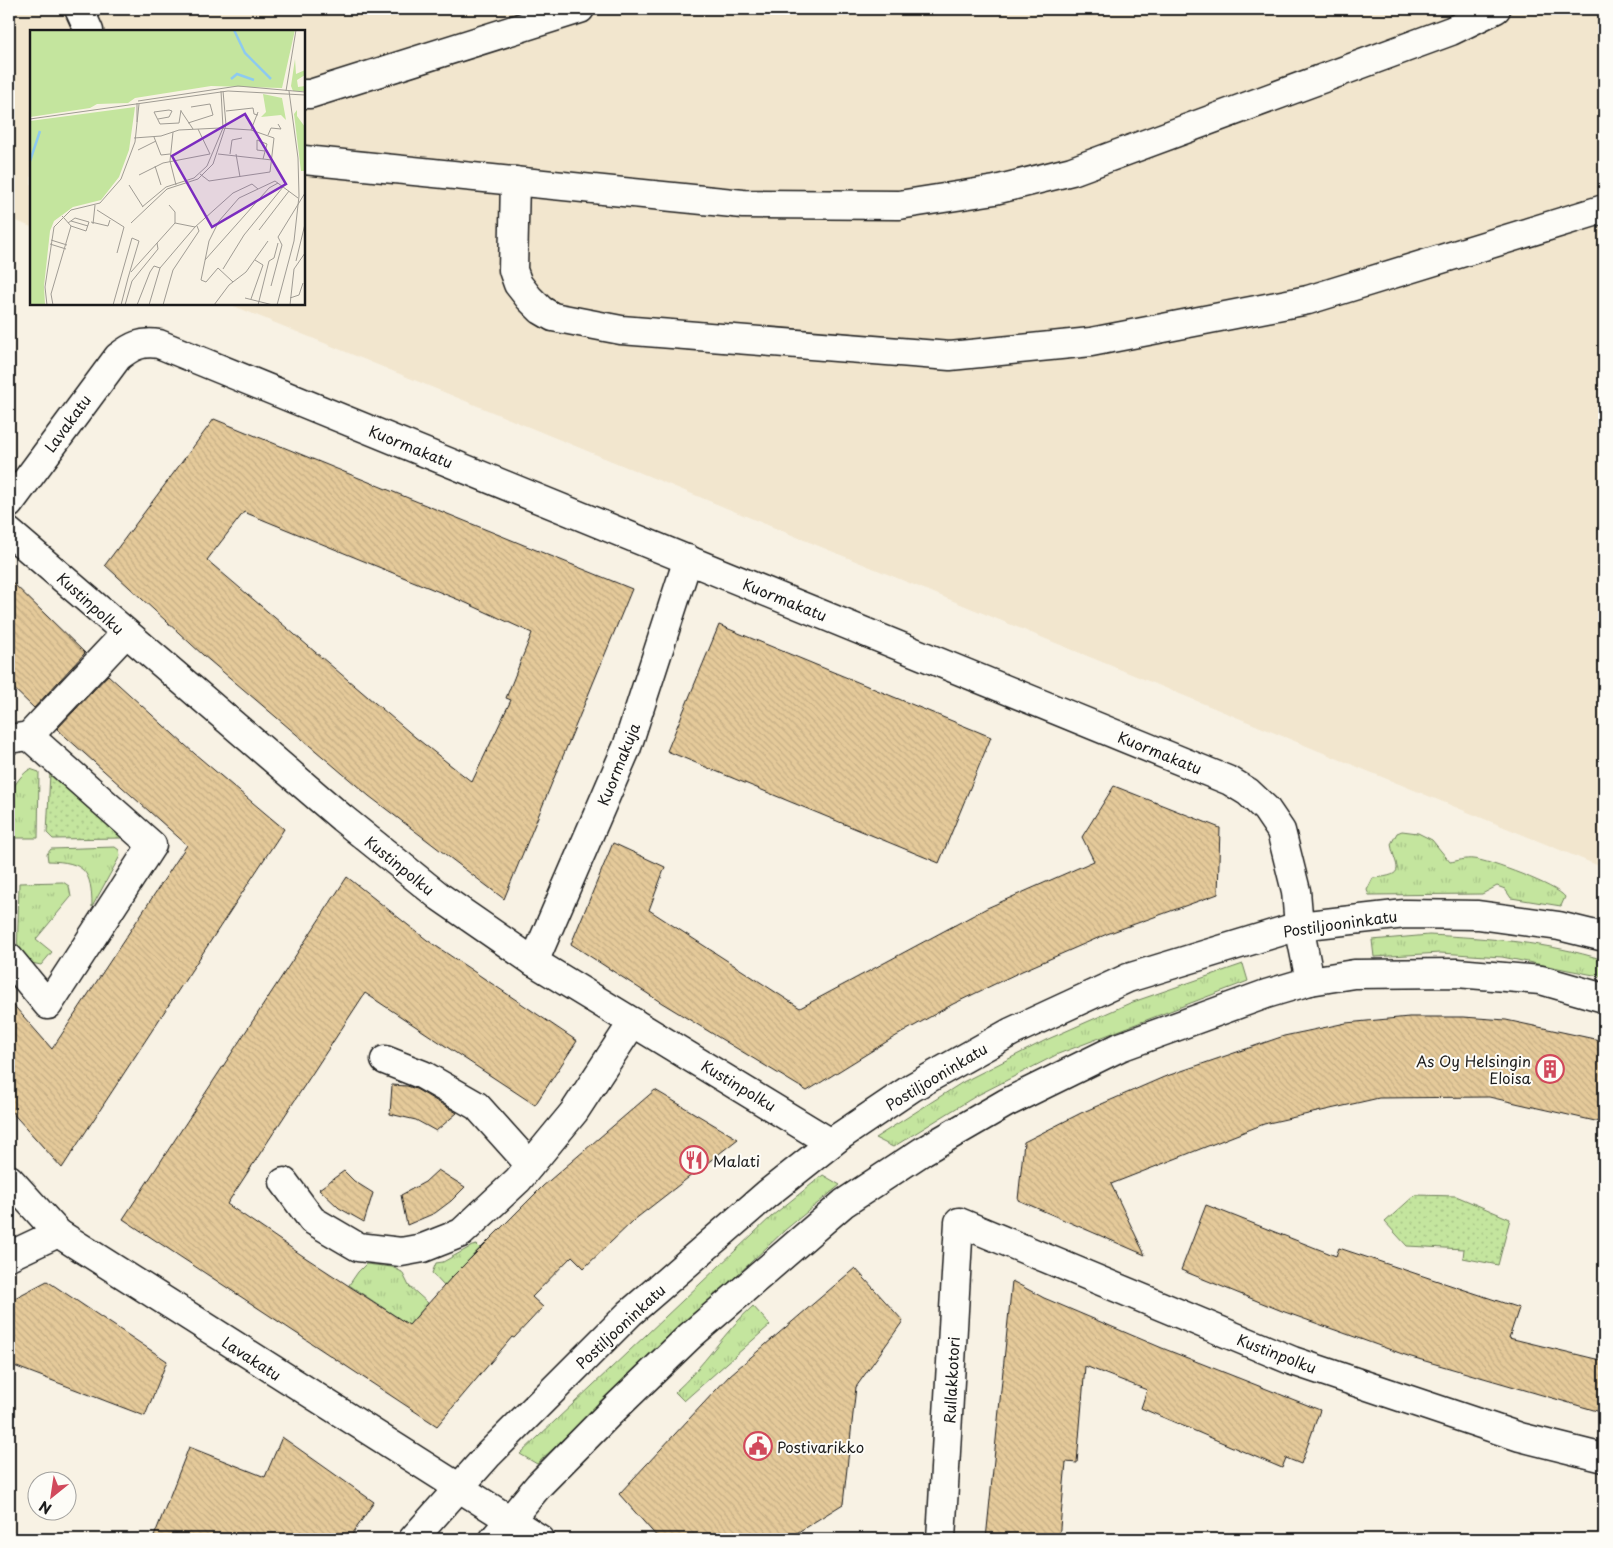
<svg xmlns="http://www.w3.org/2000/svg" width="1613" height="1548" font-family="'Playpen Sans',sans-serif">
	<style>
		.built { fill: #f2e6ce }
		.grass { fill: url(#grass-tufts); stroke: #70805d }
		.park { fill: url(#park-dots); stroke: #70805d }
		.building { fill: url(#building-back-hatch); stroke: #1c1c1c; fill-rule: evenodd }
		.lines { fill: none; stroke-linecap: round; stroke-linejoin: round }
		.minor-casing { stroke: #1c1c1c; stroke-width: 31 }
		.minor { stroke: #fdfcf7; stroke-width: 28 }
		.labels { text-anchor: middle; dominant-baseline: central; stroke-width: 4; stroke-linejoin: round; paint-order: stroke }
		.street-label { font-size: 15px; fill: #1c1c1c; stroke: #fdfcf7 }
		.poi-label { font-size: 15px; fill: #1c1c1c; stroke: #fdfcf7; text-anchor: start }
		.inset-river { fill: none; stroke: #8ecaee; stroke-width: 2.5 }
		.inset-road { fill: none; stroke: #a09c94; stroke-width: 1 }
		.view { fill: #7b2cbf; fill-opacity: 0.15; stroke: #7b2cbf; stroke-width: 2.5 }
		.inset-edge { fill: none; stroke: #1c1c1c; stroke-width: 2.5 }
	</style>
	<defs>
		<pattern id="grass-tufts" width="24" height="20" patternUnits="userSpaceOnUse" patternTransform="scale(1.25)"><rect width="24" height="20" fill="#c4e59e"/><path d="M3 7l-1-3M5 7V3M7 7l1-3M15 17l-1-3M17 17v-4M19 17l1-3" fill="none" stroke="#a8c488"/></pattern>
		<pattern id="park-dots" width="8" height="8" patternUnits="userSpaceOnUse" patternTransform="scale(1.25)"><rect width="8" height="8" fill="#c4e59e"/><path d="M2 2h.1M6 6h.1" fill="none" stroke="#a8c488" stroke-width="1.8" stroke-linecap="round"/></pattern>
		<pattern id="building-back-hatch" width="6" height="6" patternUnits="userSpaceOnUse" patternTransform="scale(1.25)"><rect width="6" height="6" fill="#e5ca9a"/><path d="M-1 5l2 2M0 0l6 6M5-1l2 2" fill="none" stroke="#c4ad84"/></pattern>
	</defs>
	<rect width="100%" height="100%" fill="#f8f2e4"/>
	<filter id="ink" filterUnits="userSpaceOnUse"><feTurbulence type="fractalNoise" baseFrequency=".02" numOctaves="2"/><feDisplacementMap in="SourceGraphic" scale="10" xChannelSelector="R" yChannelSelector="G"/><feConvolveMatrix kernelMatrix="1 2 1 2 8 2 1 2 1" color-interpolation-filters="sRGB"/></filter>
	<g filter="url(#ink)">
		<path class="built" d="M 9,9 L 1604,9 L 1604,868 L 229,304 L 304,304 L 304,31 L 31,31 L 31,227 L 9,218 Z"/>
		<g class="grass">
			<path d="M 30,769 L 39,772 L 38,838 L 9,838 L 9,818 L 16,808 L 9,804 C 9,791 19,776 30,769 Z"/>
			<path d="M 1402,831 L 1418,833 L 1432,840 L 1450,862 C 1457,861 1466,858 1473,859 C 1488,860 1558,886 1565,897 L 1561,906 L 1511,898 L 1505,889 L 1497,886 L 1482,894 L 1369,895 L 1367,890 L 1373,878 C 1409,875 1395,868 1391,844 L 1397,833 Z"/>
			<path d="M 115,847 L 119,850 L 120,856 L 92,907 C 92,870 84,862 48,861 L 47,854 L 51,849 Z"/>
			<path d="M 63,882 L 69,886 L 71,897 L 36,939 L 52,952 L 41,965 L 17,960 L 19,883 Z"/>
			<path d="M 1429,935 C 1488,938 1547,942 1604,960 L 1604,977 L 1502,957 L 1440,953 L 1374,957 L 1372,940 Z"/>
			<path d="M 1243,964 L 1248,981 L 1058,1054 L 976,1096 L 893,1147 L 875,1138 L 963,1082 L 1046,1040 L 1130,1003 Z"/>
			<path d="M 823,1175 L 840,1185 L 785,1230 L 537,1464 L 520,1454 L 772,1216 Z"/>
			<path d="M 477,1245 L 480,1248 L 444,1286 L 432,1273 L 436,1263 L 443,1262 L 472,1246 Z"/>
			<path d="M 366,1264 L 392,1267 L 402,1272 L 409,1286 L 428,1303 L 409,1325 L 349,1285 L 358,1272 Z"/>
			<path d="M 753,1306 L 770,1325 L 684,1401 L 675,1392 C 704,1366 724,1332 753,1306 Z"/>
		</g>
		<g class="park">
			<path d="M 50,773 L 124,835 L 122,838 L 53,839 L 47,833 Z"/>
			<path d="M 1415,1195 L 1456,1196 L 1510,1219 L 1498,1265 L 1463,1258 L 1464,1249 L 1407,1246 L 1385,1222 Z"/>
		</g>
		<g class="building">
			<path d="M 214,419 L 632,589 L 504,899 L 369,796 L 203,655 L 105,565 ZM 244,512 L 464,602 L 532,633 L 506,698 L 511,700 L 472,782 L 415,737 L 207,560 Z"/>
			<path d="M 9,579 L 85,653 L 34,708 L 9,684 Z"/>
			<path d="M 719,625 L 991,737 L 939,863 L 667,751 Z"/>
			<path d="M 108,675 L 195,754 L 284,829 L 62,1168 L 9,1109 L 9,1000 L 52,1049 L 187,845 L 57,729 Z"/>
			<path d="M 1114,786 L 1220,828 L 1218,894 L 1107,934 L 1022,971 L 953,1004 L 891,1039 L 807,1091 L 662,1003 L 571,944 L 613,843 L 665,867 L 649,910 L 800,1008 L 987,908 L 1094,861 L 1082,837 Z"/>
			<path d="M 347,877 L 427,940 L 577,1041 L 535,1105 L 365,993 L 227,1204 L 303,1256 L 409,1325 L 452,1277 L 543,1186 L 655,1090 L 738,1139 L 634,1220 L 584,1268 L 572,1256 L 532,1297 L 543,1307 L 514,1338 L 512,1337 L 437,1426 L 123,1219 Z"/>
			<path d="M 1409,1017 L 1463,1017 L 1506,1020 L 1604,1041 L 1604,1123 L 1489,1097 L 1379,1098 L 1264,1124 L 1111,1184 L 1145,1255 L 1018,1200 L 1024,1142 L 1081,1113 L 1164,1077 L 1284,1036 L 1346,1023 Z"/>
			<path d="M 392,1085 L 407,1086 L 416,1089 L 457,1113 L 436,1131 L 416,1120 L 390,1114 Z"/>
			<path d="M 438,1170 L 465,1187 L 451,1201 L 435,1213 L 407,1225 L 401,1195 L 425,1182 Z"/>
			<path d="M 344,1171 L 354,1181 L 373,1193 L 364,1222 L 339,1208 L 319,1189 Z"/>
			<path d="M 1206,1205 L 1336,1256 L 1339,1248 L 1519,1308 L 1509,1338 L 1604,1361 L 1604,1413 L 1408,1356 L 1282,1311 L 1181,1270 Z"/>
			<path d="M 855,1268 L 903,1321 L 856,1387 L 843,1504 L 787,1539 L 659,1539 L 619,1494 L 730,1375 Z"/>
			<path d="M 47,1281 L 167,1361 L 145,1416 L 9,1364 L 9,1301 Z"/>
			<path d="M 1012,1281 L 1044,1298 L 1162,1348 L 1320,1410 L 1301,1464 L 1286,1458 L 1282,1468 L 1141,1408 L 1147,1390 L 1085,1366 L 1077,1463 L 1066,1462 L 1059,1539 L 986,1539 Z"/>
			<path d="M 282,1437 L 374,1502 L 349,1539 L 153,1539 L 189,1447 L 265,1477 Z"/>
		</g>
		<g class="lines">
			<defs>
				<g id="minor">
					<path d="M 79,9 L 89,31"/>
					<path d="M 304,94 L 310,94 L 580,9"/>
					<path d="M 304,160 L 743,204 L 899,205 L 995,190 L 1072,171 L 1451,31 L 1496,9"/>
					<path d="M 515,181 L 513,270 L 518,284 L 529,298 L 541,310 L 553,317 L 621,330 L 950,356 L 1091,342 L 1308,300 L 1604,209"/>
					<path d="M 9,504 L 118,357 C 132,346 142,341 159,344 L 1230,781 L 1248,792 L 1266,809 L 1281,831 L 1296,891 L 1299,926 L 1310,981"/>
					<path d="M 9,532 L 342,818 L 440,897 L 534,962 L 831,1143"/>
					<path d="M 9,739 L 29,736 L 125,634"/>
					<path d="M 9,958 L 48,1005 L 152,845 L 29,736"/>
					<path d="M 534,962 L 627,747 L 688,559"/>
					<path d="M 385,1060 L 423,1075 L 477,1106 L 530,1165"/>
					<path d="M 9,1179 L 58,1233 L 540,1539"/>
					<path d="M 284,1182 L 312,1220 L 358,1247 L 401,1252 L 423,1248 L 461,1233 L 518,1180 L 574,1112 L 633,1022"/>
					<path d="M 9,1256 L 58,1233"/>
					<path d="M 413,1539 L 489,1454 L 630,1313 L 767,1194 L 839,1137 L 913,1087 L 1011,1032 L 1128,978 L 1299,926 L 1405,914 L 1478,915 L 1559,926 L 1604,937"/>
					<path d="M 494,1539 L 539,1485 L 609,1414 L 690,1336 L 844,1203 L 923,1151 L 1006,1103 L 1120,1047 L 1266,994 L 1310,981 L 1354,974 L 1457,973 L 1541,980 L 1604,998"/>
					<path d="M 941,1539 L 959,1222 L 1293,1361 L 1520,1437 L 1604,1458"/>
				</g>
			</defs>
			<use href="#minor" class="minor-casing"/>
			<use href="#minor" class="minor"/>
		</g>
	</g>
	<defs>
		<symbol id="building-ring" viewBox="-11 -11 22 22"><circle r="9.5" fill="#fdfcf7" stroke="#d1495b" stroke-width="1.5"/><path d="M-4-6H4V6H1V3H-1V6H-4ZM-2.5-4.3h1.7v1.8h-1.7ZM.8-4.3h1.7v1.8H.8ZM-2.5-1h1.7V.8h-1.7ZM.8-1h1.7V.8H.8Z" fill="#d1495b"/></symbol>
		<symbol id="restaurant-ring" viewBox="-11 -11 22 22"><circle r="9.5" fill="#fdfcf7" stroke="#d1495b" stroke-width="1.5"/><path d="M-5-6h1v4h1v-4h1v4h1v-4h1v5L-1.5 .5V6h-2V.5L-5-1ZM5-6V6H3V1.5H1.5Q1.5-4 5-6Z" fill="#d1495b"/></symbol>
		<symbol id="civic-ring" viewBox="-11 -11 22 22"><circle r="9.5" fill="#fdfcf7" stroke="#d1495b" stroke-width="1.5"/><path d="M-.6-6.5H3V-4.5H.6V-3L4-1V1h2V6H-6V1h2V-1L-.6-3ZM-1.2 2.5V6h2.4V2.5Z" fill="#d1495b"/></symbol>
	</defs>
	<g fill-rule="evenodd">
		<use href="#building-ring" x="1534" y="1053" width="32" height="32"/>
		<use href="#restaurant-ring" x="678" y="1144" width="32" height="32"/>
		<use href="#civic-ring" x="742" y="1430" width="32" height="32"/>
	</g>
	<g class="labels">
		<g class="street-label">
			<text transform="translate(67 423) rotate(-54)">Lavakatu</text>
			<text transform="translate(411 446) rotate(22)">Kuormakatu</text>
			<text transform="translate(785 599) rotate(22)">Kuormakatu</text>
			<text transform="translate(91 603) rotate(42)">Kustinpolku</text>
			<text transform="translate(1160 752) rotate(22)">Kuormakatu</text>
			<text transform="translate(618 764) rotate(-68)">Kuormakuja</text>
			<text transform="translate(400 865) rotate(39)">Kustinpolku</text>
			<text transform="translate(1340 923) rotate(-8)">Postiljooninkatu</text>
			<text transform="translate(936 1076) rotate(-31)">Postiljooninkatu</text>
			<text transform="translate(739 1085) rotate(31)">Kustinpolku</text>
			<text transform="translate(620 1326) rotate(-43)">Postiljooninkatu</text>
			<text transform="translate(1277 1353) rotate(21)">Kustinpolku</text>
			<text transform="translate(252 1358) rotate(33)">Lavakatu</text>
			<text transform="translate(951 1380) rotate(-87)">Rullakkotori</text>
		</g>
		<g class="poi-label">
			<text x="1531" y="1060" text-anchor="end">As Oy Helsingin<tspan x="1531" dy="17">Eloisa</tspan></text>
			<text x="713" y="1160">Malati</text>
			<text x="777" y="1446">Postivarikko</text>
		</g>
	</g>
	<g transform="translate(30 30)">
		<rect width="275" height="275" fill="#f8f2e4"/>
		<path d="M 267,80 L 267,86 L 275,97 L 275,141 L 271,141 L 264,84 Z" fill="#c4e59e"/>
		<path d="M 0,0 L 265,0 L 252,58 L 181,56 L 105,68 L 98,73 L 67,74 L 60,78 L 0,87 ZM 265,29 L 266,44 L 275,40 L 275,45 L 267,50 L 268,57 L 275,56 L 275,61 L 263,61 L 261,56 ZM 233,64 L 252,68 L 256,90 L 251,85 L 231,87 L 236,82 ZM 105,77 L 99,120 L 89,147 L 71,170 L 43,177 L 24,191 L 20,201 L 14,256 L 15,275 L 0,275 L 0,91 Z" fill="#c4e59e"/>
		<path class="inset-river" d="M 204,0 L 215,23 L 241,49M 201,49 L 207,44 L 224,50M 0,131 L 10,101"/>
		<path class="inset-road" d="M 256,61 L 266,0M 108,71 L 208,56 L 275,62M 151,81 L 163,99M 196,81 L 223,78 L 224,84 L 228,85M 0,89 L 198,61 L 275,65M 128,89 L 139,87 L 142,81 L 139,80 L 124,82 L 130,94 L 149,93 L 151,80M 107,92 L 107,73M 158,93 L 183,85 L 180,74 L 161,77M 221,100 L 228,82M 143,102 L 140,131 L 146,155M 238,105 L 241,98 L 251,99 L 248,94M 124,107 L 131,125 L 140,124M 104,108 L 131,106 L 149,100 L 190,98 L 221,100 L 244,108 L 240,142 L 179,151 L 170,144M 108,120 L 126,111M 188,124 L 242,130M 200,124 L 202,110 L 212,108M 206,124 L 210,147M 233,129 L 237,114 L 227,110 L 227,120 L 235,121M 125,136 L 131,155M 109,145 L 133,133 L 180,124 L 168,99M 99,155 L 113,177M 139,175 L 145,182 L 145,193 L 165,197 L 203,163 L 222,154 L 228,159M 112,177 L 136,157 L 164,148 L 177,136 L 193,98 L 191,61M 67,180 L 94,197 L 87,223M 32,186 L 34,188 L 41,196 L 56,201 L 59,192 L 45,188 L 38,193M 41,191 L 58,196M 61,192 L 78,196 L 80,190M 101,193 L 137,159 L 168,149 L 183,134 L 196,95 L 193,61M 63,194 L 65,175M 229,200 L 259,161M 21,210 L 37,215M 20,214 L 36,219M 175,230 L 239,158 L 248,153M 266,231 L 275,194M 193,239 L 214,205 L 253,157M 101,242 L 145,193M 203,252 L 188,238 L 176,252 L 171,250 L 179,211 L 189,191 L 209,168 L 245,151 L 268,168M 241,256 L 252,215 L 248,207 L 275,163M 215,268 L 243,275M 260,268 L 269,265 L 273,253M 221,269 L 233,235 L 225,230M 17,275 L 15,257 L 24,197 L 41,180 L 70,173 L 91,149 L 105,112 L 109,74M 23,275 L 21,264 L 41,196M 83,275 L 102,208 L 109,211 L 98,248M 91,275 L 98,248M 95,275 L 102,251 L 128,219 L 127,213M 107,275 L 120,242 L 124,236 L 130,238M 119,275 L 130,238 L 165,197M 133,275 L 143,240 L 169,201 L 167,196M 184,275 L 199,255 L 216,242 L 238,211M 228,275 L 239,231 L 244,228 L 248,213M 247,275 L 264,211 L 269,166 L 268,128 L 259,61M 260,275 L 264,239 L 275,223"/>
		<path class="view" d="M 215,84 L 256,154 L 182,197 L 142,126 Z"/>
		<rect width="275" height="275" class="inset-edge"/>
	</g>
	<rect width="1613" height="1548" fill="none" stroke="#fdfcf7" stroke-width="30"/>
	<rect x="15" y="15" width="1583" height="1518" fill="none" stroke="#1c1c1c" stroke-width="2" filter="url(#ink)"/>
	<g transform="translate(52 1496) rotate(210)"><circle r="24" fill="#fdfcf7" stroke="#a3a29f"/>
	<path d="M0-4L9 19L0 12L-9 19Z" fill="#d1495b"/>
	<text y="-8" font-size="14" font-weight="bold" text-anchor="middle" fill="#1c1c1c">N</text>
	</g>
</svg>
